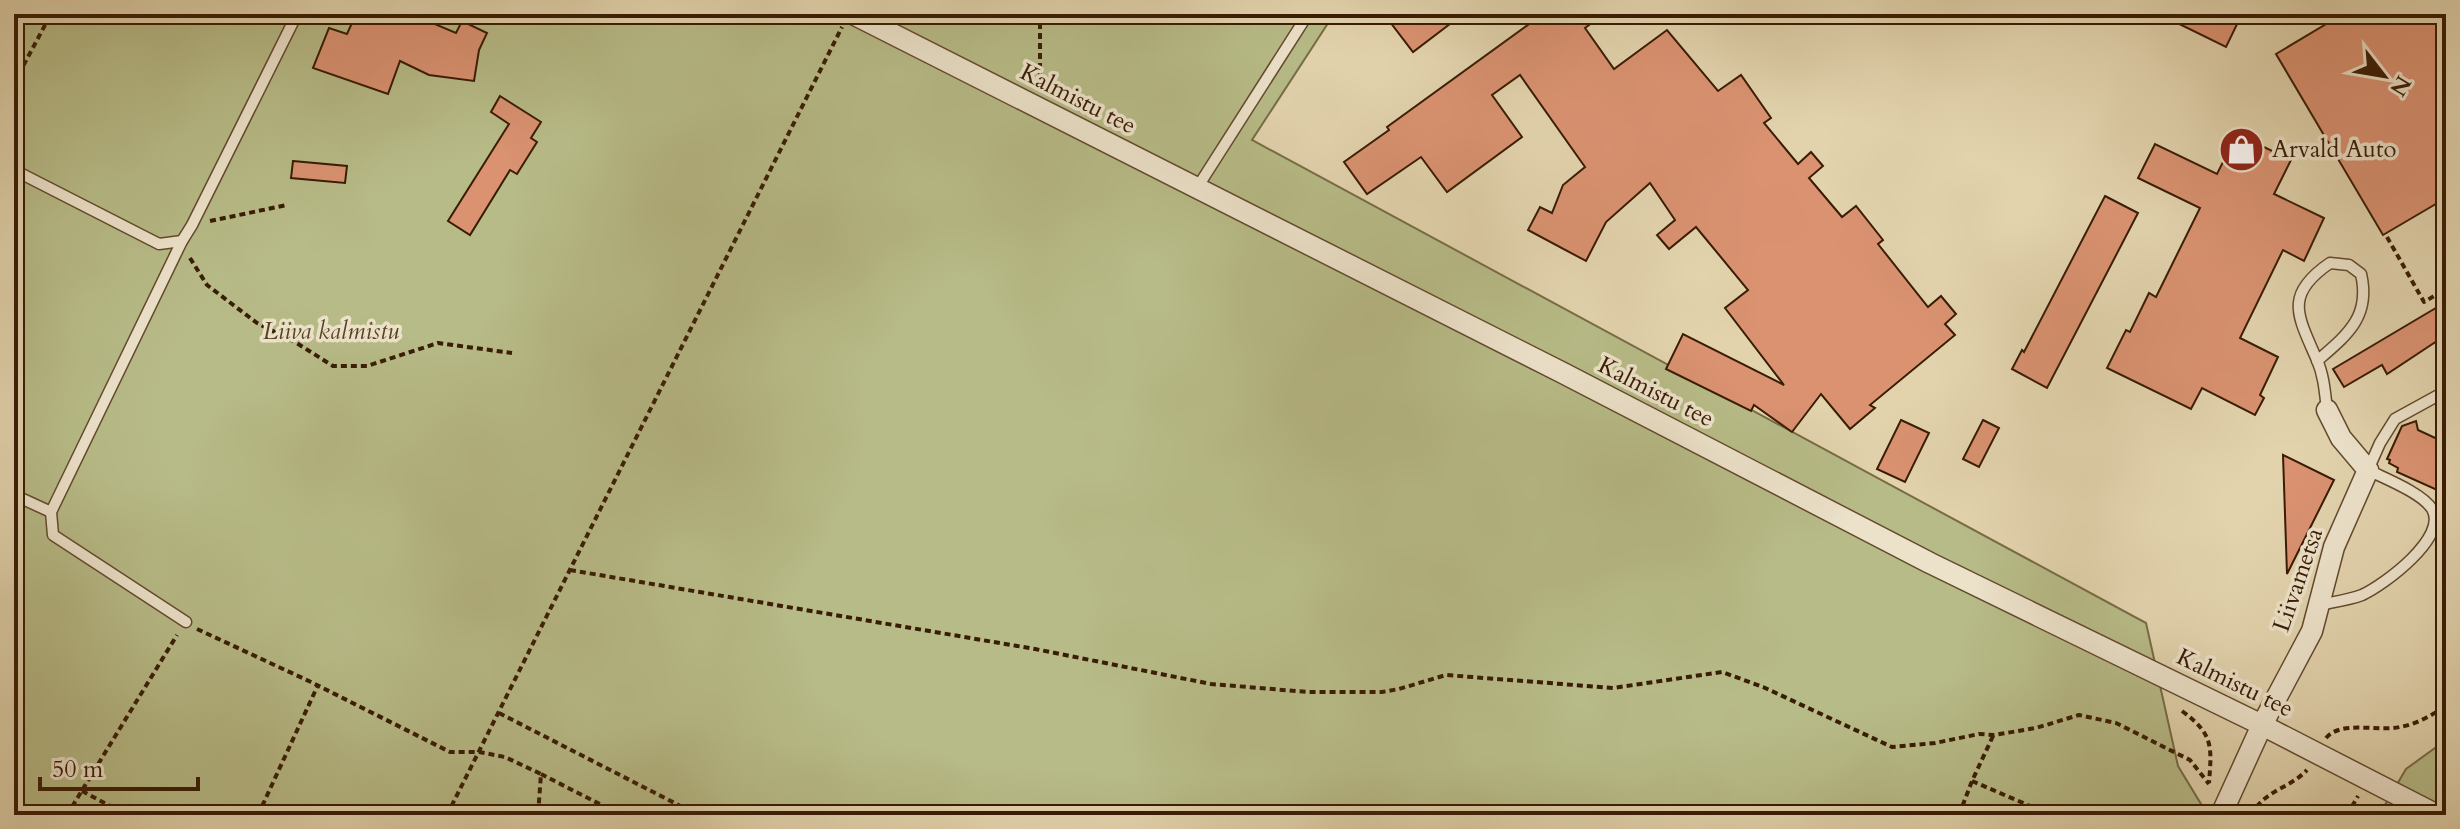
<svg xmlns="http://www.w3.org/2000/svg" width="2460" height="829" font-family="Cardo,serif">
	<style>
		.green { fill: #b7bb87; stroke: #786c46; stroke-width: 2 }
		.building { fill: #da9271; stroke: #391c04; stroke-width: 2 }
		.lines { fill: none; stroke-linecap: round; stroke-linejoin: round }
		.service-casing { stroke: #634a2e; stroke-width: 13 }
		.minor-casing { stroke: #634a2e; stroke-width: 23 }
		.path { stroke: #391c04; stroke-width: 4; stroke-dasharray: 6 4; stroke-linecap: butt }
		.service { stroke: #ece2ca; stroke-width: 10 }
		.minor { stroke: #ece2ca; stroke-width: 20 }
		.labels { text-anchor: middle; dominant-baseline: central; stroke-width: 7; stroke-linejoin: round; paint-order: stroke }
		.street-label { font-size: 24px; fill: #391c04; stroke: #ece2ca }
		.poi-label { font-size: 24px; fill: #391c04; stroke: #ece2ca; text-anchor: start }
		.park-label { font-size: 24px; font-style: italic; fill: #584425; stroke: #ece2ca }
	</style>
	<rect width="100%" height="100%" fill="#e2d3ad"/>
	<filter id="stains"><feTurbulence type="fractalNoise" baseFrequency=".0025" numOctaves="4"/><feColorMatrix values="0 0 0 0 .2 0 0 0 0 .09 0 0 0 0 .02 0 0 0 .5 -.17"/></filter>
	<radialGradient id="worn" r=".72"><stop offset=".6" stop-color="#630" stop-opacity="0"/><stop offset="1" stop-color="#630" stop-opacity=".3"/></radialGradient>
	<g class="green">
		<path d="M 14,14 L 1334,14 L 1252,140 L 2146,623 L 2178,766 L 2201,804 L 2198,815 L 14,815 Z"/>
		<path d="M 2446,740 L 2446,815 L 2379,815 L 2406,769 Z"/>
	</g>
	<g class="building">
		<path d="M 356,14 L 411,14 L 456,33 L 462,21 L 487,33 L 479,50 L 474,81 L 429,75 L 400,61 L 388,94 L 313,68 L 329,28 L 347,34 Z"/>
		<path d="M 1384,14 L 1463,14 L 1413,52 Z"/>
		<path d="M 1543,14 L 1604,14 L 1585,28 L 1614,69 L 1667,30 L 1718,91 L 1741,75 L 1771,118 L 1764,123 L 1798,164 L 1811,152 L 1823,166 L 1809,178 L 1842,217 L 1856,206 L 1883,240 L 1878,244 L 1928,307 L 1941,296 L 1956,314 L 1945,324 L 1955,335 L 1870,405 L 1875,408 L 1850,429 L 1821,394 L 1792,432 L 1754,405 L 1751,411 L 1666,369 L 1683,334 L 1784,385 L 1725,308 L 1748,290 L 1696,227 L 1669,249 L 1657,235 L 1675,220 L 1650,183 L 1606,222 L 1586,261 L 1528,230 L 1540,207 L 1552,213 L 1563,185 L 1585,167 L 1520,75 L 1492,95 L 1522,137 L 1447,192 L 1421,157 L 1367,194 L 1344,162 L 1389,130 L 1387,127 Z"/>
		<path d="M 2159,14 L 2242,14 L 2226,47 Z"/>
		<path d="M 2343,14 L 2446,14 L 2446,198 L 2383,235 L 2276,54 Z"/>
		<path d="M 500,96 L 541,122 L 531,138 L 537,142 L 517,174 L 510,170 L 470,235 L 448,221 L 509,124 L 491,112 Z"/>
		<path d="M 2237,134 L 2291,160 L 2274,194 L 2324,218 L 2304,261 L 2283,250 L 2240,338 L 2278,357 L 2260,395 L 2264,398 L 2255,415 L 2202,388 L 2191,409 L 2107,368 L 2126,330 L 2130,332 L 2149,293 L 2156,297 L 2200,208 L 2138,178 L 2155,144 L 2217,174 Z"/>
		<path d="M 293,161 L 347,166 L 345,183 L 291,178 Z"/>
		<path d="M 2105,196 L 2138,213 L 2047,388 L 2012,369 L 2022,350 L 2024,352 Z"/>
		<path d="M 2446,302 L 2446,335 L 2387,374 L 2382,365 L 2344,387 L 2333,369 Z"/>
		<path d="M 1901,420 L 1929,433 L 1905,482 L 1877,469 Z"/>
		<path d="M 1983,420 L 1999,428 L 1979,467 L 1963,459 Z"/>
		<path d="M 2416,421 L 2418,430 L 2446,443 L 2446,494 L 2397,472 L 2398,468 L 2389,463 L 2390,460 L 2387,459 L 2402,426 Z"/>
		<path d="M 2283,455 L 2334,480 L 2287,574 Z"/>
	</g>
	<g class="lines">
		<defs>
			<g id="service">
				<path d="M 14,170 L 159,244 L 182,241"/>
				<path d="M 1197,188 L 1308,14"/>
				<path d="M 2317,361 C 2347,335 2371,317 2361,274 L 2349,265 L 2330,263 C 2283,295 2298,316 2317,360 C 2324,376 2325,393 2327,410"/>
				<path d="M 14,495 L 51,512"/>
				<path d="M 2319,605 C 2333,602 2349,600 2362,595 C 2384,585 2449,537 2432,509 C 2422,493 2386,479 2368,470 L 2380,443 L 2395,419 L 2446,391"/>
				<path d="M 186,622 L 53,535 L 51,512 L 182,241 L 192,225 L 297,14"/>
			</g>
			<g id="minor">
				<path d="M 853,14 L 1563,373 L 1930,563 L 2262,725 L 2437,815"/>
				<path d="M 2221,815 L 2262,725 L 2312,631 L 2334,547 L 2368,470 L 2341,438 L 2327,410"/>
			</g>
		</defs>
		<use href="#service" class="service-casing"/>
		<use href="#minor" class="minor-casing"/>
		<g class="path">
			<path d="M 1035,14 L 1040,25 L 1040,87"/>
			<path d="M 14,83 L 51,14"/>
			<path d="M 210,221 L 287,205"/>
			<path d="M 2387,237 L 2424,302 L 2446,289"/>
			<path d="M 190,258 L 207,285 L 257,323 L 295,342 L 333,366 L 367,366 L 438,343 L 512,353"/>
			<path d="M 570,570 L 1035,649 L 1211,684 L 1308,692 L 1382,692 L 1399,689 L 1446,675 L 1613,688 L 1722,672 L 1763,687 L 1892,747 L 1935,743 L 1979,734 L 1994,735 L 2036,728 L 2079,715 L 2116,723 L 2190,760 L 2209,784"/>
			<path d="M 197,629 L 311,682 L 450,752 L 479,752 L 505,757 L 541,774 L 538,815"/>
			<path d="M 2182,711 C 2213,734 2212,745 2209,783"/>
			<path d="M 499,713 L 698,815"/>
			<path d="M 2326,738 C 2341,720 2378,732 2400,727 C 2417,724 2432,715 2446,706"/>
			<path d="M 541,774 L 621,815"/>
			<path d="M 1972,781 L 2051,815"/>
			<path d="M 82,791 L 127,815"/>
			<path d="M 67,815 L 177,635"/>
			<path d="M 258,815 L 318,685"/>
			<path d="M 447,815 L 842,27"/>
			<path d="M 1959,815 L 1972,781 L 1993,736"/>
			<path d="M 2251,815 C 2266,789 2289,789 2307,770"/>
			<path d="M 2347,815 L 2358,796"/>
		</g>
		<use href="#service" class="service"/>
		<use href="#minor" class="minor"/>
	</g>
	<defs>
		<symbol id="shop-disc" viewBox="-11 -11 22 22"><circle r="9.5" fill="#8f2418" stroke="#ece2ca"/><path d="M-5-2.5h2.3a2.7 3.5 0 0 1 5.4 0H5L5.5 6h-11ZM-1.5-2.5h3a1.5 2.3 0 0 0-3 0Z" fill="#fff"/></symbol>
	</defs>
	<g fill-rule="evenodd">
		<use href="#shop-disc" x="2216" y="124" width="51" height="51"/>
	</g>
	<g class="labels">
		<g class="street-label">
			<text transform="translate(1078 99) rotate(27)">Kalmistu tee</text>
			<text transform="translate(1656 392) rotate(27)">Kalmistu tee</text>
			<text transform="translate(2298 580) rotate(-71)">Liivametsa</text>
			<text transform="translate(2235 683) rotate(26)">Kalmistu tee</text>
		</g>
		<g class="poi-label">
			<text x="2272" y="149">Arvald Auto</text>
		</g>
		<g class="park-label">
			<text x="331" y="331">Liiva kalmistu</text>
		</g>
	</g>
	<rect width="2460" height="829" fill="none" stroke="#e2d3ad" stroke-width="48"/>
	<rect x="16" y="16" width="2428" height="797" fill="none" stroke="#391c04" stroke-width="4"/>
	<rect x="24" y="24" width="2412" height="781" fill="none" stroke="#391c04" stroke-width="2"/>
	<g transform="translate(2384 76) rotate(121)" stroke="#ece2ca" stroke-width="6" paint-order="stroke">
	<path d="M0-6L14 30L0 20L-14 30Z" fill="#391c04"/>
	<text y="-12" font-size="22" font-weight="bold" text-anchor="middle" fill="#391c04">N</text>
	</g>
	<path d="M40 777v12h158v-12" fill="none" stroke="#391c04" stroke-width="4"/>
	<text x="52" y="777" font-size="24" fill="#391c04" stroke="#ece2ca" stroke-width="6" paint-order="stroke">50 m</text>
	<rect width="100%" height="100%" filter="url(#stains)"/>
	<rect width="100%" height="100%" fill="url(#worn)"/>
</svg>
